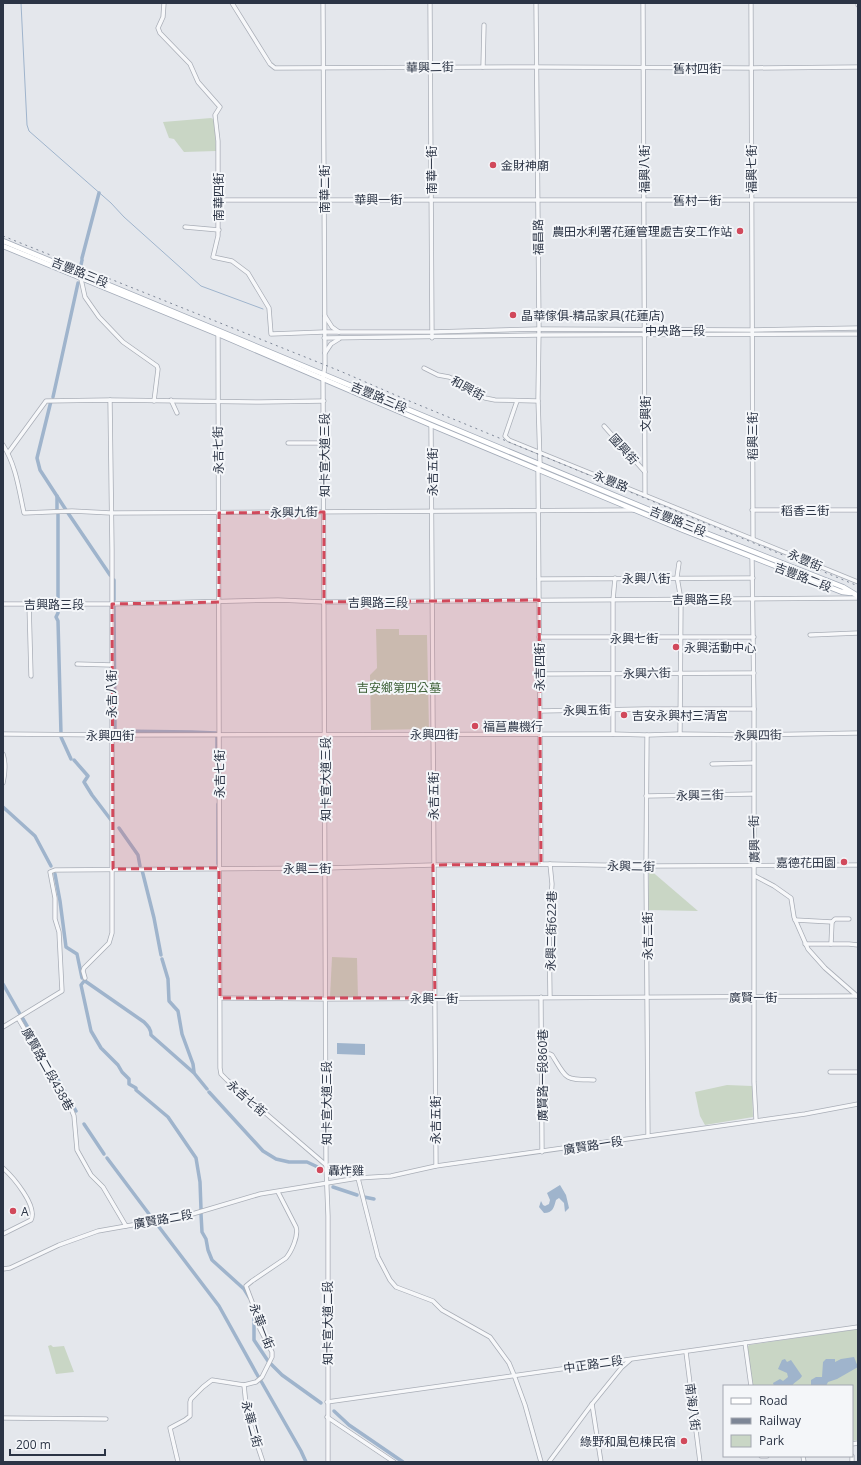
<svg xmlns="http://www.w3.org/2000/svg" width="861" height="1465" font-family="'Open Sans','Noto Sans TC',sans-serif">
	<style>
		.green { fill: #c9d6c5 }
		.water { fill: #9fb4cc }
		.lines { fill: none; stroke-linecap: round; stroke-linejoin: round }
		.stream { stroke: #9fb4cc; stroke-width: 1 }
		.canal { stroke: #9fb4cc; stroke-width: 3.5 }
		.minor-casing { stroke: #a9aeb7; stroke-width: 5 }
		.major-casing { stroke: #a3abb8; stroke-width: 6 }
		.minor { stroke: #f7f8fa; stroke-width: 3.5 }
		.major { stroke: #fff; stroke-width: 4.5 }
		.rail { stroke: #7d8696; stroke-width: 1; stroke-dasharray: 2 4; stroke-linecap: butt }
		.marked { fill: #d1495b; fill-opacity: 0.2; stroke: #d1495b; stroke-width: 3; stroke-dasharray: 8 5; stroke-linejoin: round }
		.poi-dot { fill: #d1495b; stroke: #f4f6f9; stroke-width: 1.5 }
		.labels { text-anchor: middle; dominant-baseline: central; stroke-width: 4; stroke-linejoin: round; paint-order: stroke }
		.street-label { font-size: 12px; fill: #2b3445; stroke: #f4f6f9 }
		.poi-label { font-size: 12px; fill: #2b3445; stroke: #f4f6f9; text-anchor: start }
		.park-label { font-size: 12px; fill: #3f6138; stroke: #f4f6f9 }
	</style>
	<rect width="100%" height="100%" fill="#e4e7ec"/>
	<g class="green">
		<path d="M 211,118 L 215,120 L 216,151 L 184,152 L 174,139 L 169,138 L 163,122 Z"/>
		<path d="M 376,629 L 399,629 L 399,635 L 427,635 L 429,729 L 371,730 L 370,675 L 377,668 Z"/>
		<path d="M 649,869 L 698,911 L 648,910 Z"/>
		<path d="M 332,957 L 357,958 L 358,998 L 330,997 Z"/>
		<path d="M 727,1085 L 752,1086 L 753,1117 L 705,1125 L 700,1116 L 695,1092 Z"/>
		<path d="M 858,1329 L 858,1440 L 852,1441 L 852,1386 L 752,1386 L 747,1348 L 749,1345 Z"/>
		<path d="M 51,1345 L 53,1347 L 64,1346 L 74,1372 L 56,1374 L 48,1346 Z"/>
	</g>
	<g class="water">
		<path d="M 337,1043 L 365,1044 L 365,1055 L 337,1054 Z"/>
		<path d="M 560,1185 L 566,1195 L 569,1208 L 565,1212 L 564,1203 L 559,1198 L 556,1200 C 554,1207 553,1213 544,1213 L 539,1207 L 541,1201 L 543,1205 L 545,1206 L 549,1204 L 550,1200 L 547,1193 Z"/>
		<path d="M 854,1357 L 858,1367 L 837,1379 L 828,1382 L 826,1386 L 811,1386 L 811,1380 L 816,1377 L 822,1377 L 823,1362 L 826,1359 L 835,1359 L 835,1362 L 841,1359 Z"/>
		<path d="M 785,1359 L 787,1362 L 791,1360 L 802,1376 C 799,1381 795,1381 792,1386 L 774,1386 L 773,1383 L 780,1379 L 783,1381 L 788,1377 L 787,1373 L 778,1369 L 782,1360 Z"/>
	</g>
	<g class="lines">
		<path class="stream" d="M 21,3 L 27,125 L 29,131 L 111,203 L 124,217 L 201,286 L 263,309"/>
		<g class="canal">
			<path d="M 82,258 L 99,193"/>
			<path d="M 81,265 L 82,260"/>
			<path d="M 53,397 L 78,283"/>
			<path d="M 51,401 L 37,458 L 40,470 L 66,510"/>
			<path d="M 57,496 L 57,510"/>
			<path d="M 68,513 L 110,575"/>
			<path d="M 114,580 L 114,600"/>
			<path d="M 58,601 L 58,514"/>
			<path d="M 58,606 L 58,613 L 56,617 L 58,621 L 61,734"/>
			<path d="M 114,606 L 115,731 L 192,732 L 216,733"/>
			<path d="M 61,737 L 71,759"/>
			<path d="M 217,737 L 217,755"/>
			<path d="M 74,760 L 88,776 L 84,782 L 92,795 L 111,820"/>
			<path d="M 218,804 L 218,864"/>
			<path d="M 3,807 L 35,836 L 51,866"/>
			<path d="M 119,828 L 138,855 L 140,866"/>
			<path d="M 142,870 L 154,918 L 161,955"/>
			<path d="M 55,874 L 60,901 L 66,947 L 77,954 L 82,978"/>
			<path d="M 162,959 L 168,979 L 169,1001 L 178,1011 L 182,1034 L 193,1064 L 194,1072"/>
			<path d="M 85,980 L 81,985 L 91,1031 L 101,1048 L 118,1065 L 122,1072 L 129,1079 L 129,1084 L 136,1088 L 136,1090 L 168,1117 L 196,1158 L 200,1182 L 201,1209"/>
			<path d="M 85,981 L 144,1022 C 148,1026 151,1029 151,1035 L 194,1073 L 207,1089"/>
			<path d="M 3,984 L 20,1014"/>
			<path d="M 22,1017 L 76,1111"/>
			<path d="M 209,1092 L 263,1151 L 276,1159 L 289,1162 L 307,1162 L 322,1169"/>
			<path d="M 84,1124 L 104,1154"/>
			<path d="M 107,1158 L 152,1218"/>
			<path d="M 333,1187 L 357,1195"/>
			<path d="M 364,1197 L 374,1199"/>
			<path d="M 201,1214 L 202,1232 L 206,1239 L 208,1250 L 212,1260 L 244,1289 L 249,1297"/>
			<path d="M 156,1223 L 219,1306 L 259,1378"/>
			<path d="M 252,1306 L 254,1315 L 254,1340 L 268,1361"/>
			<path d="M 271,1364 L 282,1375 L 321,1403"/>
			<path d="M 261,1381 L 301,1451 L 306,1462"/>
			<path d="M 334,1411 L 349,1425 L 403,1462"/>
		</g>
		<defs>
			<g id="minor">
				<path d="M 164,3 L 163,17 L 158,28 L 160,33 L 190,64 L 198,82 L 220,107 L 215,115 L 218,141 L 218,236 L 213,257 L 232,261 L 248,273 L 269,308 L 271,334 L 324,332 L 432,332 L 539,329 L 751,330 L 858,328"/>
				<path d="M 232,3 L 270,64 L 275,68 L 536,67 L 750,68 L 858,67"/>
				<path d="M 323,3 L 325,365 L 323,379 L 326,1165 L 328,1216 L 328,1462"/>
				<path d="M 430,3 L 432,338"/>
				<path d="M 536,3 L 539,329 L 538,398 L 540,464 L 538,470 L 541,864"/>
				<path d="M 643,3 L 645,494"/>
				<path d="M 751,3 L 753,538"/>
				<path d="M 858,3 L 858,5"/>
				<path d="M 483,67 L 484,25"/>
				<path d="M 218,200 L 858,200"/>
				<path d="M 185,227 L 219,230"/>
				<path d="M 81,279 L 85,297 L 99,317 L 123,342 L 157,366 L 158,369 L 154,401"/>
				<path d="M 325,316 L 332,327 L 339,332"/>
				<path d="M 218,334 L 220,1068 L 221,1074 L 227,1080 L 326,1165"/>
				<path d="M 324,338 L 539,335 L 858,334"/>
				<path d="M 325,353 L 331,344 L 339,339"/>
				<path d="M 424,368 L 438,375 L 449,377 L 462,383 L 485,398 L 495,400 L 538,401"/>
				<path d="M 171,400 L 177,413"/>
				<path d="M 517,401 L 505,436 L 509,440 L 858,582"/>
				<path d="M 431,425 L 436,1166"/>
				<path d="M 604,426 L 645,472"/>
				<path d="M 288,443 L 323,443"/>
				<path d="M 3,445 C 16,465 19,490 24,513 L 72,511 L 111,513 L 634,510"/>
				<path d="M 8,453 L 46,401 L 110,400 L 260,402 L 324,401"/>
				<path d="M 752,510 L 858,510"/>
				<path d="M 752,557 L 754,709 L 754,1082 L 756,1120"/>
				<path d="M 679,563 L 677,577 L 681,600 L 680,734"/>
				<path d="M 539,579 L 753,578"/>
				<path d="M 29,603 L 31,676"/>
				<path d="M 3,604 L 112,604 L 278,600 L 324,602 L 858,598"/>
				<path d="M 810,635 L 858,633"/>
				<path d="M 539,637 L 754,637"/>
				<path d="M 77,664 L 112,665"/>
				<path d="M 539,674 L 754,673"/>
				<path d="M 540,711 L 645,709 L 754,709"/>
				<path d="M 3,734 L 111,735 L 613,734 L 647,735 L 680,734 L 754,735 L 858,733"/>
				<path d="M 613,734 L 613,600 L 615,578"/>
				<path d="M 647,735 L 646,866 L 648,1136"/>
				<path d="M 3,754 C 6,763 5,774 3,783"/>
				<path d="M 712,764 L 753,763"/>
				<path d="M 646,796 L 753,794"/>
				<path d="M 550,864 L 552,884 L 549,924 L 550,997"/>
				<path d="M 755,876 L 774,886 L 791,898 L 794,917 L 808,949 L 825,968 L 857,996"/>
				<path d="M 795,920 L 832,922 L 835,919 L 849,919"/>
				<path d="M 805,944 L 849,944 L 858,945"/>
				<path d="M 831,944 L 832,922"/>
				<path d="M 85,978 L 83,971 L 84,968 L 109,943 L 112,933 L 112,550 L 110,400"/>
				<path d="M 541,997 L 542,1152"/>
				<path d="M 220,998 L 327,999 L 858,996"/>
				<path d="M 18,1018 L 72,1111 L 74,1116 L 77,1150 L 91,1175 L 103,1187 L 126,1226"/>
				<path d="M 3,1027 L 62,991 L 59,932 L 55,919 L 55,898 L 50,872 L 55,870 L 326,868 L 433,865 L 550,864 L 646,866 L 858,865"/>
				<path d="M 542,1053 L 550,1054 L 552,1055 C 568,1081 564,1079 594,1080"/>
				<path d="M 830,1072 L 858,1072"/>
				<path d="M 3,1168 C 13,1177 38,1206 31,1220 L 3,1234"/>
				<path d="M 358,1178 L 378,1257 L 390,1280 L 396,1287 L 433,1301 L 442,1310 L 490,1337 L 509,1363 L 514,1375 L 525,1405 L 541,1462"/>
				<path d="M 3,1269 L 10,1268 L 59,1245 L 98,1231 L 189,1215 L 260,1194 L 358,1178 L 391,1176 L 436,1166 L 805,1114 L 858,1104"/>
				<path d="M 745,1343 L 751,1386"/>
				<path d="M 686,1352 L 700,1462"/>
				<path d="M 244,1385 L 247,1414 L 263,1462"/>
				<path d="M 327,1402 L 858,1327"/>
				<path d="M 592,1404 L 601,1462"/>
				<path d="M 327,1417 L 394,1462"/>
				<path d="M 3,1418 L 106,1419"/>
				<path d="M 852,1444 L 858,1443"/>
				<path d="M 761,1456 L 767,1456"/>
				<path d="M 803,1456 L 804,1462"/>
				<path d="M 852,1456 L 852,1462"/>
				<path d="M 178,1462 L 170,1428 L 185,1420 L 190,1416 L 190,1402 L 191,1399 L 203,1387 L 212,1380 L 244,1385 L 256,1382 L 262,1377 L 272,1357 L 272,1352 L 260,1329 L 257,1315 L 246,1286 L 252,1281 L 286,1258 C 291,1252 299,1236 296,1227 L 278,1192"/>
				<path d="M 549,1462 L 592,1404 L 622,1367 L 630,1360"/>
			</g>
			<g id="major">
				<path d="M 3,241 L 688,526 L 843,587 L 858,596"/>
				<path d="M 3,246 L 218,334 L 431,425 L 683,530 L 842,592 L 851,593"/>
			</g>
		</defs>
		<use href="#minor" class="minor-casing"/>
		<use href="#major" class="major-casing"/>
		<use href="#minor" class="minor"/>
		<use href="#major" class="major"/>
		<path class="rail" d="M 3,236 L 340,371 L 407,400 L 858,586"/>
	</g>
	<path class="marked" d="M 324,512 L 324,602 L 539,600 L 541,864 L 433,865 L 435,998 L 220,998 L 219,868 L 113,869 L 112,604 L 219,602 L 219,513 Z"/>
	<g class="poi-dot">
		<circle cx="493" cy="165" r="4"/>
		<circle cx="740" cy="231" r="4"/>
		<circle cx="513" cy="315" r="4"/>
		<circle cx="676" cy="647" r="4"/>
		<circle cx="624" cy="715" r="4"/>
		<circle cx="475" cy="726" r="4"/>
		<circle cx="844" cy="862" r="4"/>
		<circle cx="320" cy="1170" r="4"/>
		<circle cx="13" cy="1211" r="4"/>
		<circle cx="684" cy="1441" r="4"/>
	</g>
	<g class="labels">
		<g class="street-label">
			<text transform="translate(430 67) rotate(-1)">華興二街</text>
			<text x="697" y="68">舊村四街</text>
			<text transform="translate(644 169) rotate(-90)">福興八街</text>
			<text transform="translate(751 169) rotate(-90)">福興七街</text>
			<text transform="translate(431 170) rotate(-90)">南華一街</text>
			<text transform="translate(324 189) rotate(-90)">南華二街</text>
			<text transform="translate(218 197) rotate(-90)">南華四街</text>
			<text x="378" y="199">華興一街</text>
			<text x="697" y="200">舊村一街</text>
			<text transform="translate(538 237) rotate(-91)">福昌路</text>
			<text transform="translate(80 272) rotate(22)">吉豐路三段</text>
			<text x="675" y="330">中央路一段</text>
			<text transform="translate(468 388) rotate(29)">和興街</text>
			<text transform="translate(379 397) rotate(23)">吉豐路三段</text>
			<text transform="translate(645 414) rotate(-90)">文興街</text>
			<text transform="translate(752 436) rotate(-90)">稻興三街</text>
			<text transform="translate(624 449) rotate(48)">國興街</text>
			<text transform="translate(218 450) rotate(-91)">永吉七街</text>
			<text transform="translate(324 455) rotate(-90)">知卡宣大道三段</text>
			<text transform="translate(432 472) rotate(-90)">永吉五街</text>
			<text transform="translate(611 481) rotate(22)">永豐路</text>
			<text x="805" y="510">稻香三街</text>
			<text transform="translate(294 512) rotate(-1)">永興九街</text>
			<text transform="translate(678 521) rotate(22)">吉豐路三段</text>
			<text transform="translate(805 560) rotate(23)">永豐街</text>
			<text transform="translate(803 577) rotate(21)">吉豐路二段</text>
			<text x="646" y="578">永興八街</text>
			<text x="702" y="599">吉興路三段</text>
			<text x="378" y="602">吉興路三段</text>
			<text x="54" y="604">吉興路三段</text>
			<text x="634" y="638">永興七街</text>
			<text transform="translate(539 667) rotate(-90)">永吉四街</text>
			<text transform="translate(647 673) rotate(-1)">永興六街</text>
			<text transform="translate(111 694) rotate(-90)">永吉八街</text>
			<text transform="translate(587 710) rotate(-1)">永興五街</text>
			<text x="434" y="734">永興四街</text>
			<text x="110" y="735">永興四街</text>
			<text transform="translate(758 735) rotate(-1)">永興四街</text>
			<text transform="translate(219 774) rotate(-90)">永吉七街</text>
			<text transform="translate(325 779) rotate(-90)">知卡宣大道三段</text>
			<text transform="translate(700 795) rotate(-1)">永興三街</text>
			<text transform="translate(433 796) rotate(-90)">永吉五街</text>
			<text transform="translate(754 839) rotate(-91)">廣興一街</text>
			<text transform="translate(631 866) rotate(1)">永興二街</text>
			<text x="307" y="868">永興二街</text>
			<text transform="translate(551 931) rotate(-89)">永興二街622巷</text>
			<text transform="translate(647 936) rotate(-90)">永吉二街</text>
			<text x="753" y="997">廣賢一街</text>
			<text x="434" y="998">永興一街</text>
			<text transform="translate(48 1069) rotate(61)">廣賢路二段438巷</text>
			<text transform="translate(542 1075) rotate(-90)">廣賢路一段860巷</text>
			<text transform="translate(247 1098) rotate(41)">永吉七街</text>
			<text transform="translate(326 1103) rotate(-90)">知卡宣大道三段</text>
			<text transform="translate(435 1120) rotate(-90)">永吉五街</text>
			<text transform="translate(593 1145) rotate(-9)">廣賢路一段</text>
			<text transform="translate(163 1219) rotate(-10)">廣賢路二段</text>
			<text transform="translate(327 1323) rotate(-90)">知卡宣大道二段</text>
			<text transform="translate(262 1326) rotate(69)">永華一街</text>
			<text transform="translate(593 1364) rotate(-8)">中正路二段</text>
			<text transform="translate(693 1407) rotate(83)">南海八街</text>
			<text transform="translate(252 1424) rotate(75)">永華二街</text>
		</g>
		<g class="poi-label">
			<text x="501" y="165">金財神廟</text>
			<text x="732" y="231" text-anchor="end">農田水利署花蓮管理處吉安工作站</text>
			<text x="521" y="315">晶華傢俱-精品家具(花蓮店)</text>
			<text x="684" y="647">永興活動中心</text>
			<text x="632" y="715">吉安永興村三清宮</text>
			<text x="483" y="726">福菖農機行</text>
			<text x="836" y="862" text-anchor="end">嘉德花田園</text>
			<text x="328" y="1170">轟炸雞</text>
			<text x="21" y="1211">A</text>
			<text x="676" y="1441" text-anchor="end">綠野和風包棟民宿</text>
		</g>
		<g class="park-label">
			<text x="399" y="687">吉安鄉第四公墓</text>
		</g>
	</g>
	<rect width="861" height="1465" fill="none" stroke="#2b3445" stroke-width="8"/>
	<rect x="723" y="1385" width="130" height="72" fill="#f4f6f9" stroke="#a4a8b1"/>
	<rect x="731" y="1398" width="20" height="6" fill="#ffffff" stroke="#a4a8b1"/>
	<text x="759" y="1405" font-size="12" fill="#2b3445">Road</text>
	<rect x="731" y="1418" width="20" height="6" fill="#7d8696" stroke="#a4a8b1"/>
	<text x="759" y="1425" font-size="12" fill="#2b3445">Railway</text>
	<rect x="731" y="1435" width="20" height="12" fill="#c9d6c5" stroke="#a4a8b1"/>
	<text x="759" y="1445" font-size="12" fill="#2b3445">Park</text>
	<path d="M10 1449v6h95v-6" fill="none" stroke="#2b3445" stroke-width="2"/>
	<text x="16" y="1449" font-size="12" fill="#2b3445" stroke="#f4f6f9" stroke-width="3" paint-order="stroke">200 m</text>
</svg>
